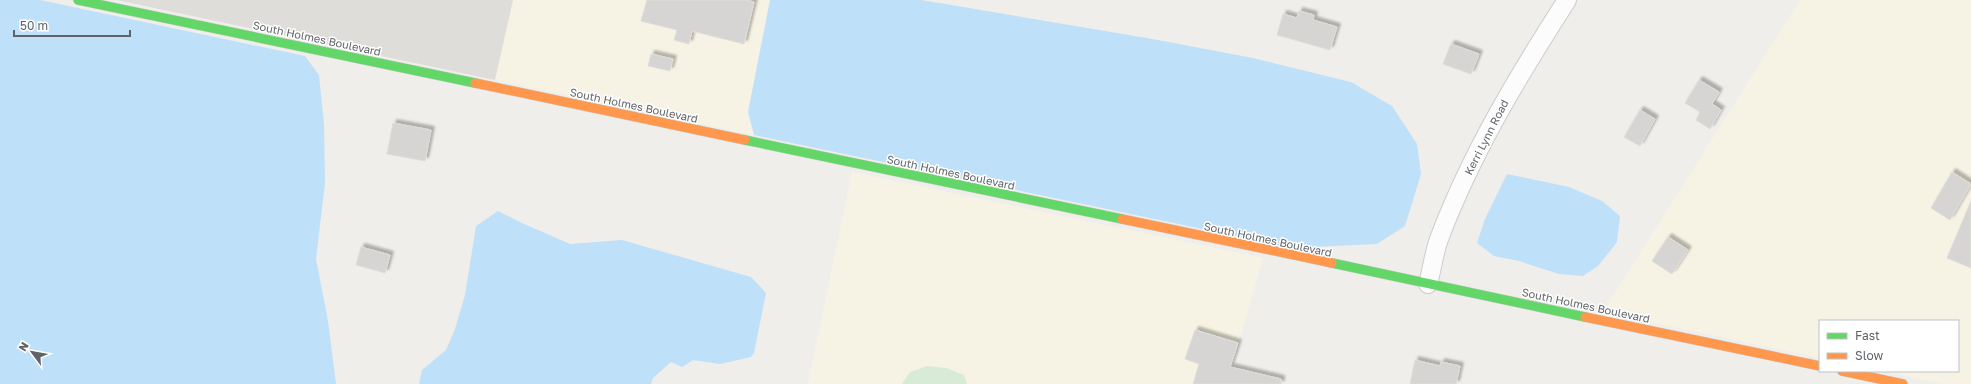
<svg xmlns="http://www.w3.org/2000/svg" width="1971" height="384" font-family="'Golos Text',sans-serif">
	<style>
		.commercial { fill: #f7f3e4 }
		.industrial { fill: #dfddda }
		.green { fill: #d8ebd6 }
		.water { fill: #bfe0f9 }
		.building { fill: #d6d5d3; stroke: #deddd9; filter: url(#shadow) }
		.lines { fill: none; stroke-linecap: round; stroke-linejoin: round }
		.street-casing { stroke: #cbcccc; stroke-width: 20 }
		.fast-casing { stroke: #cacacb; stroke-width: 10 }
		.slow-casing { stroke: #cacacb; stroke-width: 10 }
		.street { stroke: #fdfcfc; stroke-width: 18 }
		.fast { stroke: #63d668; stroke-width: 9 }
		.slow { stroke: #ff974d; stroke-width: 9 }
		.labels { text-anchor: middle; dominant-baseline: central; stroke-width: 3; stroke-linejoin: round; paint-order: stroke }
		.street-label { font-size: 11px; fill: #5f6368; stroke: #fff }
	</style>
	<defs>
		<filter id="shadow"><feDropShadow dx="3.5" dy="-3.5" stdDeviation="1" flood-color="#0004"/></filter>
	</defs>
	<rect width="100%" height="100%" fill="#efeeea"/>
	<g class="commercial">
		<path d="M 513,0 L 770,0 L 748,112 L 754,135 L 495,80 Z"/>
		<path d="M 1800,0 L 1971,0 L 1971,384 L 1943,384 L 1881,371 L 1958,371 L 1958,321 L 1820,321 L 1820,358 L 1603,312 Z"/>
		<path d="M 852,172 L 1263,258 L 1227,384 L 967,384 L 964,375 L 946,368 L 910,372 L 902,384 L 808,384 Z"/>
	</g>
	<path class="industrial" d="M 117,0 L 513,0 L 495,80 Z"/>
	<path class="green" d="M 927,366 L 946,368 L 964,375 L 967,384 L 902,384 L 910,372 Z"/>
	<g class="water">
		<path d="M 0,0 L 40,0 L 305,56 L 319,75 L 324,124 L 325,183 L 316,259 L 328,321 L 336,384 L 0,384 Z"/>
		<path d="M 770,0 L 921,0 L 1147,38 L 1253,58 L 1351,82 L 1392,106 L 1417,144 L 1421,174 L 1405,226 L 1377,244 L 1293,248 L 754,135 L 748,112 Z"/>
		<path d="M 1507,174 L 1569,187 L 1602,201 L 1620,216 L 1617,242 L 1598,266 L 1583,276 L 1559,274 L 1519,261 L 1494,256 L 1477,243 L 1485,219 Z"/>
		<path d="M 498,211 L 522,223 L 570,244 L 622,240 L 751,277 L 766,293 L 754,353 L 751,357 L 720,364 L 693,360 L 682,367 L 671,362 L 653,378 L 651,384 L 419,384 L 422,370 L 446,350 L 455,329 L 465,295 L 476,226 Z"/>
	</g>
	<g class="building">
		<path d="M 647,0 L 745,0 L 754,2 L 744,44 L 692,31 L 689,44 L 674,40 L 677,30 L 641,21 Z"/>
		<path d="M 1299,11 L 1314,15 L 1313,20 L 1337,27 L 1330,50 L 1277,35 L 1283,14 L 1297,18 Z"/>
		<path d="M 1451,44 L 1479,54 L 1471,74 L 1443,64 Z"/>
		<path d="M 651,54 L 673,59 L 670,71 L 648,66 Z"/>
		<path d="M 1699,80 L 1719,92 L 1712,104 L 1721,110 L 1710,129 L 1696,120 L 1700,112 L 1685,103 Z"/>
		<path d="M 1640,110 L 1655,119 L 1640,146 L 1624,137 Z"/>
		<path d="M 393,123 L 431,130 L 425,161 L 387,154 Z"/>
		<path d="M 1952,172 L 1971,184 L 1950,220 L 1931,208 Z"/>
		<path d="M 1971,201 L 1971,268 L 1947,258 Z"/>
		<path d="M 1668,237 L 1688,250 L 1672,274 L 1652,261 Z"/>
		<path d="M 361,247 L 390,255 L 385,273 L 356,265 Z"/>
		<path d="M 1195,330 L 1238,343 L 1230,367 L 1281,379 L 1281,384 L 1193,384 L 1199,364 L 1185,359 Z"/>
		<path d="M 1415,360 L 1440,366 L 1441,362 L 1460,366 L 1456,384 L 1410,384 Z"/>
	</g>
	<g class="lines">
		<defs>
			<path id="street" d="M 1428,284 C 1432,269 1434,253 1439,239 C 1471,154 1518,76 1567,0"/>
			<g id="fast">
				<path d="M 78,0 L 475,83"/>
				<path d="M 745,140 L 1122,219"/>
				<path d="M 1332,263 L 1585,317"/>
			</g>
			<g id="slow">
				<path d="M 475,83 L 745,140"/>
				<path d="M 1122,219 L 1332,263"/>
				<path d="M 1585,317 L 1820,366"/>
				<path d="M 1842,371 L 1903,384"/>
			</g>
		</defs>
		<use href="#street" class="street-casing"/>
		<use href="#fast" class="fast-casing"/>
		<use href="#slow" class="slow-casing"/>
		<use href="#street" class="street"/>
		<use href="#fast" class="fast"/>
		<use href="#slow" class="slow"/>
	</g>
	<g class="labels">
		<g class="street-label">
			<text transform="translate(317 38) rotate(12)">South Holmes Boulevard</text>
			<text transform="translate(634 105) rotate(12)">South Holmes Boulevard</text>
			<text transform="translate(1486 137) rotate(-63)">Kerri Lynn Road</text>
			<text transform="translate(951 172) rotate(12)">South Holmes Boulevard</text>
			<text transform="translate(1268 239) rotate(12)">South Holmes Boulevard</text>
			<text transform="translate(1586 305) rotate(12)">South Holmes Boulevard</text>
		</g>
	</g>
	<rect x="1819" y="320" width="140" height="52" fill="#ffffff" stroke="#bfc1c3"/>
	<rect x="1827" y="333" width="20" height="6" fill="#63d668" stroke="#bfc1c3"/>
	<text x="1855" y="340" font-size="12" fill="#5f6368">Fast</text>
	<rect x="1827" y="353" width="20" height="6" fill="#ff974d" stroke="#bfc1c3"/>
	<text x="1855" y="360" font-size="12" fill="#5f6368">Slow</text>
	<g transform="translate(32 352) rotate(302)" stroke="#ffffff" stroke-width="3" paint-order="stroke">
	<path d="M0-3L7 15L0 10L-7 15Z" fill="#5f6368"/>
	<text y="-6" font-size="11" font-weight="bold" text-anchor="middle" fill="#5f6368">N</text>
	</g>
	<path d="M14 30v6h116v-6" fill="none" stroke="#5f6368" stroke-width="2"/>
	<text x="20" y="30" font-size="12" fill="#5f6368" stroke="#ffffff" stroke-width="3" paint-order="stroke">50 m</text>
</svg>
